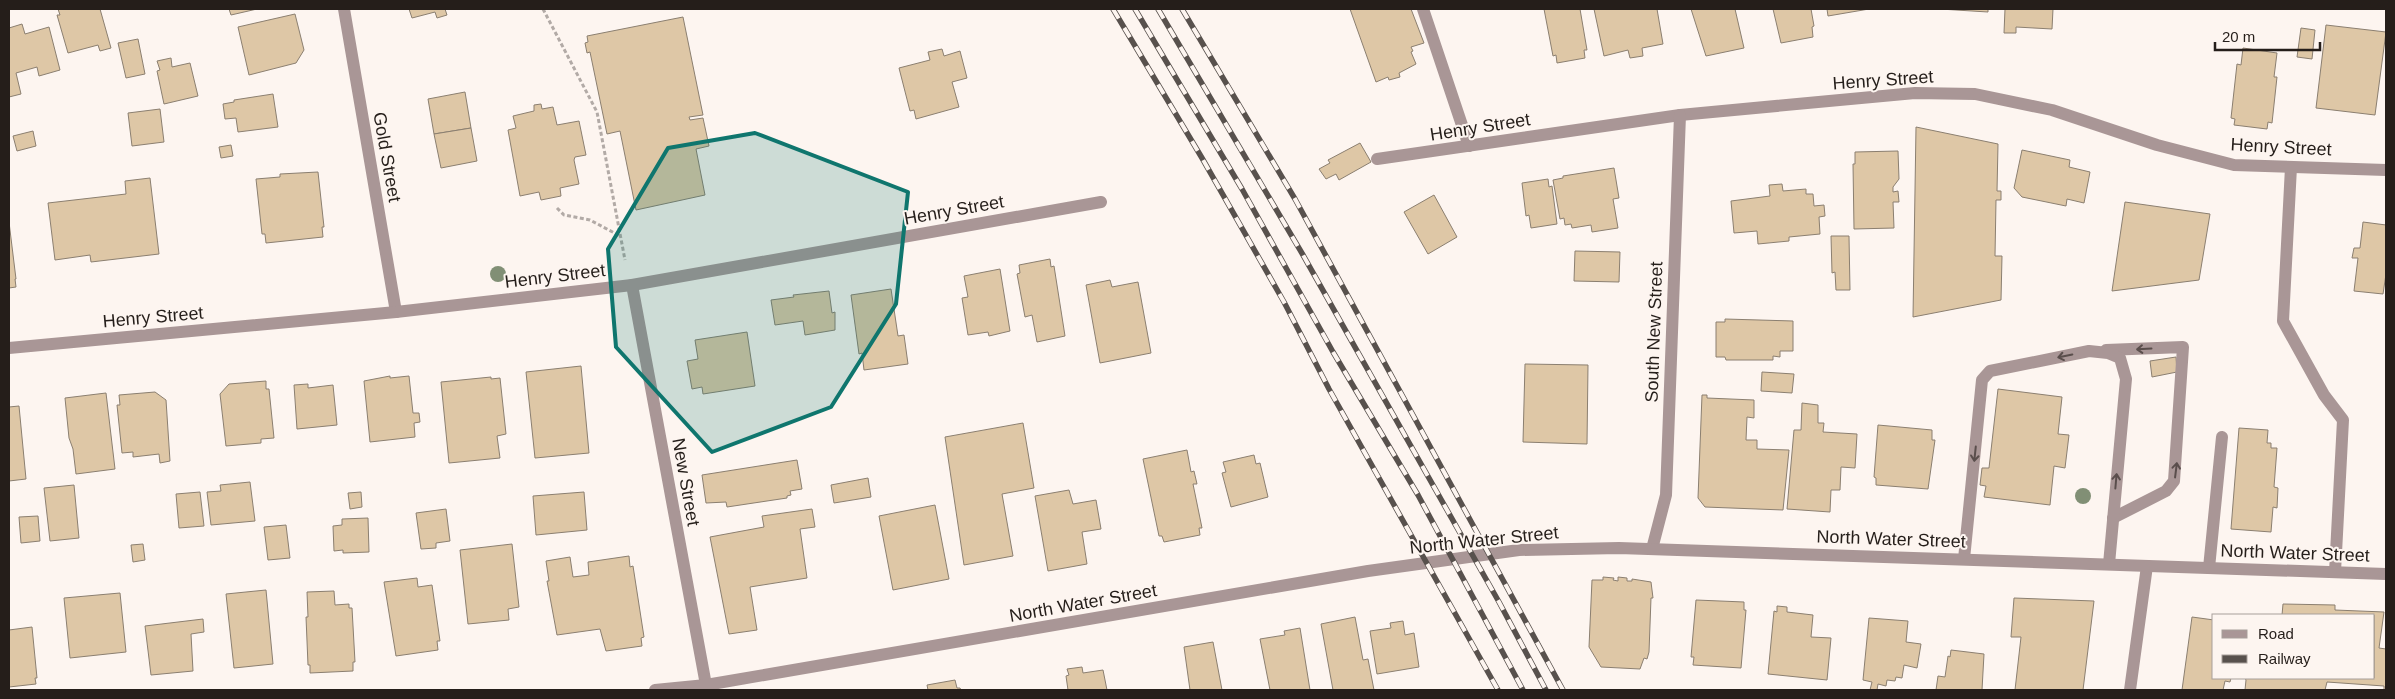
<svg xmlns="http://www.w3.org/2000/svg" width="2395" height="699" font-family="Helvetica,sans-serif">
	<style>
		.building { fill: #dec7a6; stroke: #8b7f70 }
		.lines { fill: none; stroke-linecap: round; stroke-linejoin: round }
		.path { stroke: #b2aaa6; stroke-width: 3; stroke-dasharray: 4 2.5; stroke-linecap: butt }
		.service { stroke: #a99696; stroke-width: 12 }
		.minor { stroke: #a99696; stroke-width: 12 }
		.tertiary { stroke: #a99696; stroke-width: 12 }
		.rail-casing { stroke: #58514d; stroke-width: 5.5 }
		.rail { stroke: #fdf5f0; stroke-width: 4; stroke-dasharray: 11; stroke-linecap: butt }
		.tree { fill: #818f75 }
		.oneway { stroke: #5a4e4c }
		.marked { fill: #0f766e; fill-opacity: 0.2; stroke: #0f766e; stroke-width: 4; stroke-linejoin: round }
		.labels { text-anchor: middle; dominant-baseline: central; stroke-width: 4; stroke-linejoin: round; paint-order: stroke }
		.street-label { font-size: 18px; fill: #251e1a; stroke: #fdf5f0 }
	</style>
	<rect width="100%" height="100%" fill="#fdf5f0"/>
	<g class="building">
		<path d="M 58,9 L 100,9 L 111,48 L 100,51 L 98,45 L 68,53 L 57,15 L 60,15 Z"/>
		<path d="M 229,9 L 257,9 L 231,15 Z"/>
		<path d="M 409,9 L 445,9 L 447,15 L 437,18 L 435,12 L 412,18 Z"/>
		<path d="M 1350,9 L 1411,9 L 1424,43 L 1411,47 L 1413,51 L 1411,52 L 1416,64 L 1399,73 L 1400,77 L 1389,80 L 1388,77 L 1376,82 Z"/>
		<path d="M 1544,9 L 1580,9 L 1587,50 L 1584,50 L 1585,58 L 1557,63 L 1556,55 L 1553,56 Z"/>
		<path d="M 1594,9 L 1657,9 L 1663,44 L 1642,48 L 1643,56 L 1630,58 L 1628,50 L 1604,56 Z"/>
		<path d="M 1691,9 L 1735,9 L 1744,48 L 1706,56 Z"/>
		<path d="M 1773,9 L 1811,9 L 1814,26 L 1812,27 L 1813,37 L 1781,43 Z"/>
		<path d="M 1827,9 L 1869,9 L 1828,16 Z"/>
		<path d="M 1940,9 L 1988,9 L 1988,12 Z"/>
		<path d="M 2005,9 L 2053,9 L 2052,29 L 2016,27 L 2016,33 L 2004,33 Z"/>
		<path d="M 295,14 L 304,50 L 296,63 L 249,75 L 238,27 Z"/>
		<path d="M 683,17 L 703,115 L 689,117 L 690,120 L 703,118 L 709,146 L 696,149 L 705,195 L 636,210 L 620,131 L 607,134 L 590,52 L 587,53 L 585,43 L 588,42 L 587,36 Z"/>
		<path d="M 22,24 L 25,34 L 49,27 L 60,70 L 39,76 L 37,67 L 16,73 L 21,94 L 9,97 L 9,28 Z"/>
		<path d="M 2326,25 L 2386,32 L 2375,115 L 2316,108 Z"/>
		<path d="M 2301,28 L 2315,30 L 2312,59 L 2297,57 Z"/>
		<path d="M 138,39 L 145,74 L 126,78 L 118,43 Z"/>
		<path d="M 2243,48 L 2277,53 L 2274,77 L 2277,77 L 2272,123 L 2268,122 L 2267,129 L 2234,125 L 2235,119 L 2231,118 L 2237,64 L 2241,65 Z"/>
		<path d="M 942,49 L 944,56 L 960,51 L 967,78 L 952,82 L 959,107 L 916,119 L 914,110 L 910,111 L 899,68 L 930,60 L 928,52 Z"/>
		<path d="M 171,58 L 172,67 L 190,63 L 198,96 L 164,104 L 157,71 L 160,70 L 157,61 Z"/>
		<path d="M 465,92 L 471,128 L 434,134 L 428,99 Z"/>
		<path d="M 273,94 L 278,127 L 238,132 L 236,118 L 225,119 L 223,104 L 234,102 L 234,100 Z"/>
		<path d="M 541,104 L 542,109 L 553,107 L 557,125 L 579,121 L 586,155 L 575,157 L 574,160 L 579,184 L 560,188 L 561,196 L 541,200 L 539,192 L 520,196 L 508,130 L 516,128 L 513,116 L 534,111 L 534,105 Z"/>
		<path d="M 160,109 L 164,142 L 132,146 L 128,113 Z"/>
		<path d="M 1916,127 L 1998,144 L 1997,191 L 2001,191 L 2001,200 L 1996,200 L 1995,256 L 2002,256 L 2001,300 L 1913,317 Z"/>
		<path d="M 471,128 L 477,161 L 441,168 L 434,134 Z"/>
		<path d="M 33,131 L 36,146 L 17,151 L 13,136 Z"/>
		<path d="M 1360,143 L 1371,162 L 1339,180 L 1336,174 L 1326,179 L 1319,169 L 1330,163 L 1328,160 Z"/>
		<path d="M 231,145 L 233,156 L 221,158 L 219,147 Z"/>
		<path d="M 2022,150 L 2070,160 L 2069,167 L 2090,172 L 2084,203 L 2067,199 L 2066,206 L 2022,197 L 2014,188 Z"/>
		<path d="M 1898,151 L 1899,179 L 1893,187 L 1893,192 L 1898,191 L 1899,202 L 1893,202 L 1894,228 L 1854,229 L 1853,164 L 1855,164 L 1855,152 Z"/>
		<path d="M 1614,168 L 1619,198 L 1613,199 L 1618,228 L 1592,232 L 1591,225 L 1572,228 L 1571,224 L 1565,225 L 1564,218 L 1560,219 L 1553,180 L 1563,178 L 1563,176 Z"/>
		<path d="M 318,172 L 324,227 L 322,227 L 323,237 L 266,243 L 265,234 L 262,234 L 256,179 L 280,177 L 280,174 Z"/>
		<path d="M 150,178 L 159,254 L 91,262 L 90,255 L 55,260 L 48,203 L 126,194 L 125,181 Z"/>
		<path d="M 1548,179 L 1549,187 L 1552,186 L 1557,224 L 1531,228 L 1529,215 L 1526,216 L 1522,183 Z"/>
		<path d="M 1782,184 L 1783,191 L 1806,189 L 1806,194 L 1813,194 L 1814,206 L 1824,205 L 1825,216 L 1819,217 L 1820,234 L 1789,237 L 1789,241 L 1758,244 L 1757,231 L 1734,233 L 1731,201 L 1770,196 L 1769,185 Z"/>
		<path d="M 1434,195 L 1457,237 L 1428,254 L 1404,212 Z"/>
		<path d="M 2125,202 L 2210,214 L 2199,280 L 2112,291 Z"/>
		<path d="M 9,222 L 16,279 L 15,279 L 16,287 L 9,288 Z"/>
		<path d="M 2363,222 L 2386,225 L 2386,274 L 2383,294 L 2354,291 L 2358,258 L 2352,258 L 2354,248 L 2360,248 Z"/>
		<path d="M 1831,236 L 1849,236 L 1850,290 L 1836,290 L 1835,272 L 1832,273 Z"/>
		<path d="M 1575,251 L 1620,252 L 1619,282 L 1574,281 Z"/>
		<path d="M 1050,259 L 1051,267 L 1054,266 L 1065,336 L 1037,342 L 1032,315 L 1025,317 L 1017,274 L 1020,273 L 1019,265 Z"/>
		<path d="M 1000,269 L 1010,331 L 989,336 L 988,332 L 968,335 L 962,298 L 968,297 L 964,276 Z"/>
		<path d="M 1110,280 L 1112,287 L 1138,282 L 1151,353 L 1100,363 L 1086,285 Z"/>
		<path d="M 891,289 L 898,336 L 904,335 L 908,364 L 864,370 L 862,353 L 859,354 L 851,295 Z"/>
		<path d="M 829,291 L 832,313 L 835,312 L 835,330 L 805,335 L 803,321 L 775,325 L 771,300 L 794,297 L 793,295 Z"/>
		<path d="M 1725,319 L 1793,321 L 1793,351 L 1780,351 L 1780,357 L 1773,356 L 1773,360 L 1726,360 L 1725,357 L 1716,357 L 1716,322 L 1725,322 Z"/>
		<path d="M 747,332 L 755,386 L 703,394 L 702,387 L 692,389 L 687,361 L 698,359 L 695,340 Z"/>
		<path d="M 2176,357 L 2177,372 L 2152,377 L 2150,361 Z"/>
		<path d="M 1525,364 L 1588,365 L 1587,444 L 1523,442 Z"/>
		<path d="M 581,366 L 589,453 L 535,458 L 526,372 Z"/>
		<path d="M 1762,372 L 1794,374 L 1792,393 L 1761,391 Z"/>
		<path d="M 390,376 L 390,378 L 409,376 L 413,413 L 419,413 L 420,422 L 414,423 L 415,437 L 370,442 L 364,381 Z"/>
		<path d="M 491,377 L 491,379 L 500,378 L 506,434 L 497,436 L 500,458 L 449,463 L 441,382 Z"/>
		<path d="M 266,381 L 266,389 L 269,389 L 274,438 L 261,439 L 261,443 L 226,446 L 220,394 L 229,384 Z"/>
		<path d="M 308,384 L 308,388 L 333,385 L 337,425 L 297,429 L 294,385 Z"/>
		<path d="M 1998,389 L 2062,397 L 2058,434 L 2069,435 L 2065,468 L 2054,466 L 2050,505 L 1984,497 L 1986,486 L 1980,485 L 1982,468 L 1989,468 Z"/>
		<path d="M 155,392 L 166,400 L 170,461 L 160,463 L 159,454 L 133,457 L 133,452 L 122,453 L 117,405 L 120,405 L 119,395 Z"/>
		<path d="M 106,393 L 115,469 L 76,474 L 73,449 L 69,438 L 65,398 Z"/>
		<path d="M 1702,395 L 1707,395 L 1707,398 L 1754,400 L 1754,418 L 1747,417 L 1746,440 L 1757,440 L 1757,449 L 1789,450 L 1783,510 L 1705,507 L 1698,498 Z"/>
		<path d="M 1802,403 L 1818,405 L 1818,423 L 1824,423 L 1823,432 L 1857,434 L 1855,468 L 1841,467 L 1840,490 L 1831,490 L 1830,512 L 1787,509 L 1794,430 L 1801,430 Z"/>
		<path d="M 19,406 L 26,479 L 9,481 L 9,407 Z"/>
		<path d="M 1023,423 L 1034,488 L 1002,494 L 1013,556 L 964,565 L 945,437 Z"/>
		<path d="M 1878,425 L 1932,430 L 1932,440 L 1935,440 L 1928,489 L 1876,485 L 1876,478 L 1874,477 Z"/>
		<path d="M 2239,428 L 2268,430 L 2267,443 L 2271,443 L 2271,448 L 2277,448 L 2274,487 L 2278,488 L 2277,508 L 2273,507 L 2271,532 L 2231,529 Z"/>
		<path d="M 1187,450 L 1191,472 L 1194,471 L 1197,484 L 1193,484 L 1202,528 L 1199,528 L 1200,535 L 1164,542 L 1162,536 L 1159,536 L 1143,459 Z"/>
		<path d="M 1254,455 L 1256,464 L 1260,463 L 1268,497 L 1231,507 L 1222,473 L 1226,472 L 1223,462 Z"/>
		<path d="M 797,460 L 802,489 L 790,491 L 791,495 L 787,496 L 787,498 L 727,507 L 726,502 L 706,503 L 702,475 Z"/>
		<path d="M 868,478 L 871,497 L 834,503 L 831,485 Z"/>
		<path d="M 250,482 L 255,521 L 211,525 L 207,492 L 221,491 L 220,485 Z"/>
		<path d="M 74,485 L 79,538 L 50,541 L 44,488 Z"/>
		<path d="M 1069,490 L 1073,504 L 1096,500 L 1101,529 L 1082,532 L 1087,564 L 1048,571 L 1035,496 Z"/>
		<path d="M 200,492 L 204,526 L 179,528 L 176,494 Z"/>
		<path d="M 361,492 L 362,507 L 350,509 L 348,493 Z"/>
		<path d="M 584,492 L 587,530 L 536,535 L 533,496 Z"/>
		<path d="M 935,505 L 949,579 L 893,590 L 879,516 Z"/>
		<path d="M 446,509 L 450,541 L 436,543 L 436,548 L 421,549 L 416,513 Z"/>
		<path d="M 812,509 L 815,527 L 800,529 L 807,578 L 750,587 L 757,630 L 729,634 L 710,537 L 764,527 L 762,516 Z"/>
		<path d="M 38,516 L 40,541 L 21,543 L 19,517 Z"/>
		<path d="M 368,518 L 369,552 L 343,553 L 343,550 L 334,551 L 333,526 L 342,525 L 342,519 Z"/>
		<path d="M 286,525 L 290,558 L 268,560 L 264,527 Z"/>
		<path d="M 143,544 L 145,560 L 133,562 L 131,545 Z"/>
		<path d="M 512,544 L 519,607 L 508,609 L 509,620 L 468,624 L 460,550 Z"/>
		<path d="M 629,556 L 630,567 L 633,566 L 644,637 L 641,638 L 642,646 L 606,651 L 600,629 L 557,635 L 547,581 L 549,581 L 546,561 L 570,557 L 573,577 L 589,575 L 588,562 Z"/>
		<path d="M 1603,577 L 1614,578 L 1613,580 L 1618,581 L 1618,577 L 1627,578 L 1627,581 L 1632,581 L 1632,579 L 1651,582 L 1653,598 L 1651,598 L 1649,652 L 1647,659 L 1644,658 L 1640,669 L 1601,667 L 1589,647 L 1592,580 L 1603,580 Z"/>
		<path d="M 417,578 L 418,587 L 432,585 L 440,641 L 437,641 L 438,650 L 396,656 L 384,582 Z"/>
		<path d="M 266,590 L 273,664 L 234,668 L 226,594 Z"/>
		<path d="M 334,591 L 335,605 L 349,604 L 349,608 L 352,608 L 355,662 L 353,662 L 353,671 L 310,673 L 310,665 L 308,665 L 306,617 L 308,617 L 307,592 Z"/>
		<path d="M 120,593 L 126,652 L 70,658 L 64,598 Z"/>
		<path d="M 2014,598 L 2094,601 L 2083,690 L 2015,690 L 2021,637 L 2011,637 Z"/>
		<path d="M 1696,600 L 1744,602 L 1744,610 L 1746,610 L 1741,668 L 1693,665 L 1694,657 L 1691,657 Z"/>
		<path d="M 2283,604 L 2335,605 L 2335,610 L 2384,612 L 2379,648 L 2386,649 L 2386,690 L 2384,690 L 2384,686 L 2327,682 L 2325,690 L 2245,690 L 2246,680 L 2245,678 L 2374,678 L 2374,615 L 2282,615 Z"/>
		<path d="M 1777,606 L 1787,607 L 1787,612 L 1813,615 L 1811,637 L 1831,638 L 1827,680 L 1768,674 L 1774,611 L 1777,612 Z"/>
		<path d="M 1355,617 L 1363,660 L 1368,659 L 1374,690 L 1333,690 L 1321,624 Z"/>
		<path d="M 2192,617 L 2214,620 L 2214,678 L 2231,678 L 2230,682 L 2225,681 L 2223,690 L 2182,690 Z"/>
		<path d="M 1869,618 L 1908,621 L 1906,642 L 1921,644 L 1917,668 L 1904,665 L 1902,678 L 1896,677 L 1895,681 L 1887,680 L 1886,686 L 1878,684 L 1877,690 L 1870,690 L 1872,682 L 1863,680 Z"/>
		<path d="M 203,619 L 204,632 L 191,634 L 193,671 L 151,675 L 145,626 Z"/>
		<path d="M 1403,621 L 1405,635 L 1414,633 L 1419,667 L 1377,674 L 1370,631 L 1391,628 L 1390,623 Z"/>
		<path d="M 32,627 L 37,678 L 35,678 L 36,684 L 9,687 L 9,630 Z"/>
		<path d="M 1300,628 L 1310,690 L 1270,690 L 1260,639 L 1285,635 L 1284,631 Z"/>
		<path d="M 1213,642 L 1222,690 L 1190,690 L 1184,647 Z"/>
		<path d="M 1951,650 L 1984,654 L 1982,690 L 1936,690 L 1938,676 L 1945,677 L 1948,656 L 1950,657 Z"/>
		<path d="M 1082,667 L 1083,673 L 1103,670 L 1107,690 L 1068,690 L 1066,676 L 1069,675 L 1067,669 Z"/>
		<path d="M 955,680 L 957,688 L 960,688 L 961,690 L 928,690 L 927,685 Z"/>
	</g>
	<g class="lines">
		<g class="path">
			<path d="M 543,9 L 597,112 L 625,260"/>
			<path d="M 557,208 L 564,215 L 590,220 L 620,236"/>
		</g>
		<g class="service">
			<path d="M 1423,9 L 1469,146"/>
			<path d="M 2291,167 L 2283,321 L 2324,395 L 2343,420 L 2335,572"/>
			<path d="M 2106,350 L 2183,347 L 2174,481 L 2166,491 L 2113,518"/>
			<path d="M 1964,559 L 1982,380 L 1990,371 L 2089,351 L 2108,353 L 2120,358 L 2126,379 L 2109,564"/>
			<path d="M 2209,568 L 2222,437"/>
		</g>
		<g class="minor">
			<path d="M 344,9 L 396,312"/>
			<path d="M 1377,159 L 1680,115 L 1915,93 L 1975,94 L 2052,110 L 2157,145 L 2234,165 L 2386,170"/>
			<path d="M 632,285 L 706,685"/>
			<path d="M 9,348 L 396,312 L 632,285 L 1101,202"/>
			<path d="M 1652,549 L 1666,495 L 1680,115"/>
			<path d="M 2130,690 L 2147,566"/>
		</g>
		<path class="tertiary" d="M 655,690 L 706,685 L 1368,571 L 1519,550 L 1619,548 L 2386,574"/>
		<defs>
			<g id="rail">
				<path d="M 1113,9 L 1202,158 L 1284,302 L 1329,389 L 1498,690"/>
				<path d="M 1135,9 L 1242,189 L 1333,352 L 1418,495 L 1523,690"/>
				<path d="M 1158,9 L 1303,255 L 1499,602 L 1546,690"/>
				<path d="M 1182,9 L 1295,199 L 1563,690"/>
			</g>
		</defs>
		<use href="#rail" class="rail-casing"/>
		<use href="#rail" class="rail"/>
	</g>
	<g class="tree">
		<circle cx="498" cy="274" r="8"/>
		<circle cx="2083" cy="496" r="8"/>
	</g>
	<defs><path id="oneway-shaft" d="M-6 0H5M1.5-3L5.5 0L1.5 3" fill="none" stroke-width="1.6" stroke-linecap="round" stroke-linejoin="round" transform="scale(1.25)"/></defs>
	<g class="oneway">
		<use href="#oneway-shaft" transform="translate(2144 349) rotate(177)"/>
		<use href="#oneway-shaft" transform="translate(2065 356) rotate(168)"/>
		<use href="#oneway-shaft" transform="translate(1975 454) rotate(96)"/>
		<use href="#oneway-shaft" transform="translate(2176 470) rotate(-83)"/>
		<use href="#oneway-shaft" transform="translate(2116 481) rotate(-85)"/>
	</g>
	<path class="marked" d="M 755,133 L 908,192 L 896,304 L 831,407 L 712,452 L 616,347 L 608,249 L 668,148 Z"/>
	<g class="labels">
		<g class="street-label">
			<text transform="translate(1883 80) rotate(-4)">Henry Street</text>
			<text transform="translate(1480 127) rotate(-9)">Henry Street</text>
			<text transform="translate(2281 147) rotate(3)">Henry Street</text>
			<text transform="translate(387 157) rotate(80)">Gold Street</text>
			<text transform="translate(954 210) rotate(-10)">Henry Street</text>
			<text transform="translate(555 276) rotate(-7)">Henry Street</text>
			<text transform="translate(153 317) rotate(-5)">Henry Street</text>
			<text transform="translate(1654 332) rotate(-88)">South New Street</text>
			<text transform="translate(686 482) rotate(80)">New Street</text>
			<text transform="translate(1891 539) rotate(2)">North Water Street</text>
			<text transform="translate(1484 540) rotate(-6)">North Water Street</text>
			<text transform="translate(2295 553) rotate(2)">North Water Street</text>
			<text transform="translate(1083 603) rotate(-10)">North Water Street</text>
		</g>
	</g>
	<rect width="2395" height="699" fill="none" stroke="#251e1a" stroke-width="20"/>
	<rect x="2212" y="614" width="162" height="65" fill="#fdf5f0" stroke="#a79f9a"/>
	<rect x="2222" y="630" width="25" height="8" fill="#a99696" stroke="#a79f9a"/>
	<text x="2258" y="639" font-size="15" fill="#251e1a">Road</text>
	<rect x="2222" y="655" width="25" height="8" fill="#58514d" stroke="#a79f9a"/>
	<text x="2258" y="664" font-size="15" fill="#251e1a">Railway</text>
	<path d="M2215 42v8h105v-8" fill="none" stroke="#251e1a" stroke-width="2.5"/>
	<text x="2222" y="42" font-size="15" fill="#251e1a" stroke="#fdf5f0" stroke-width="4" paint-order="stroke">20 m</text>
</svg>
